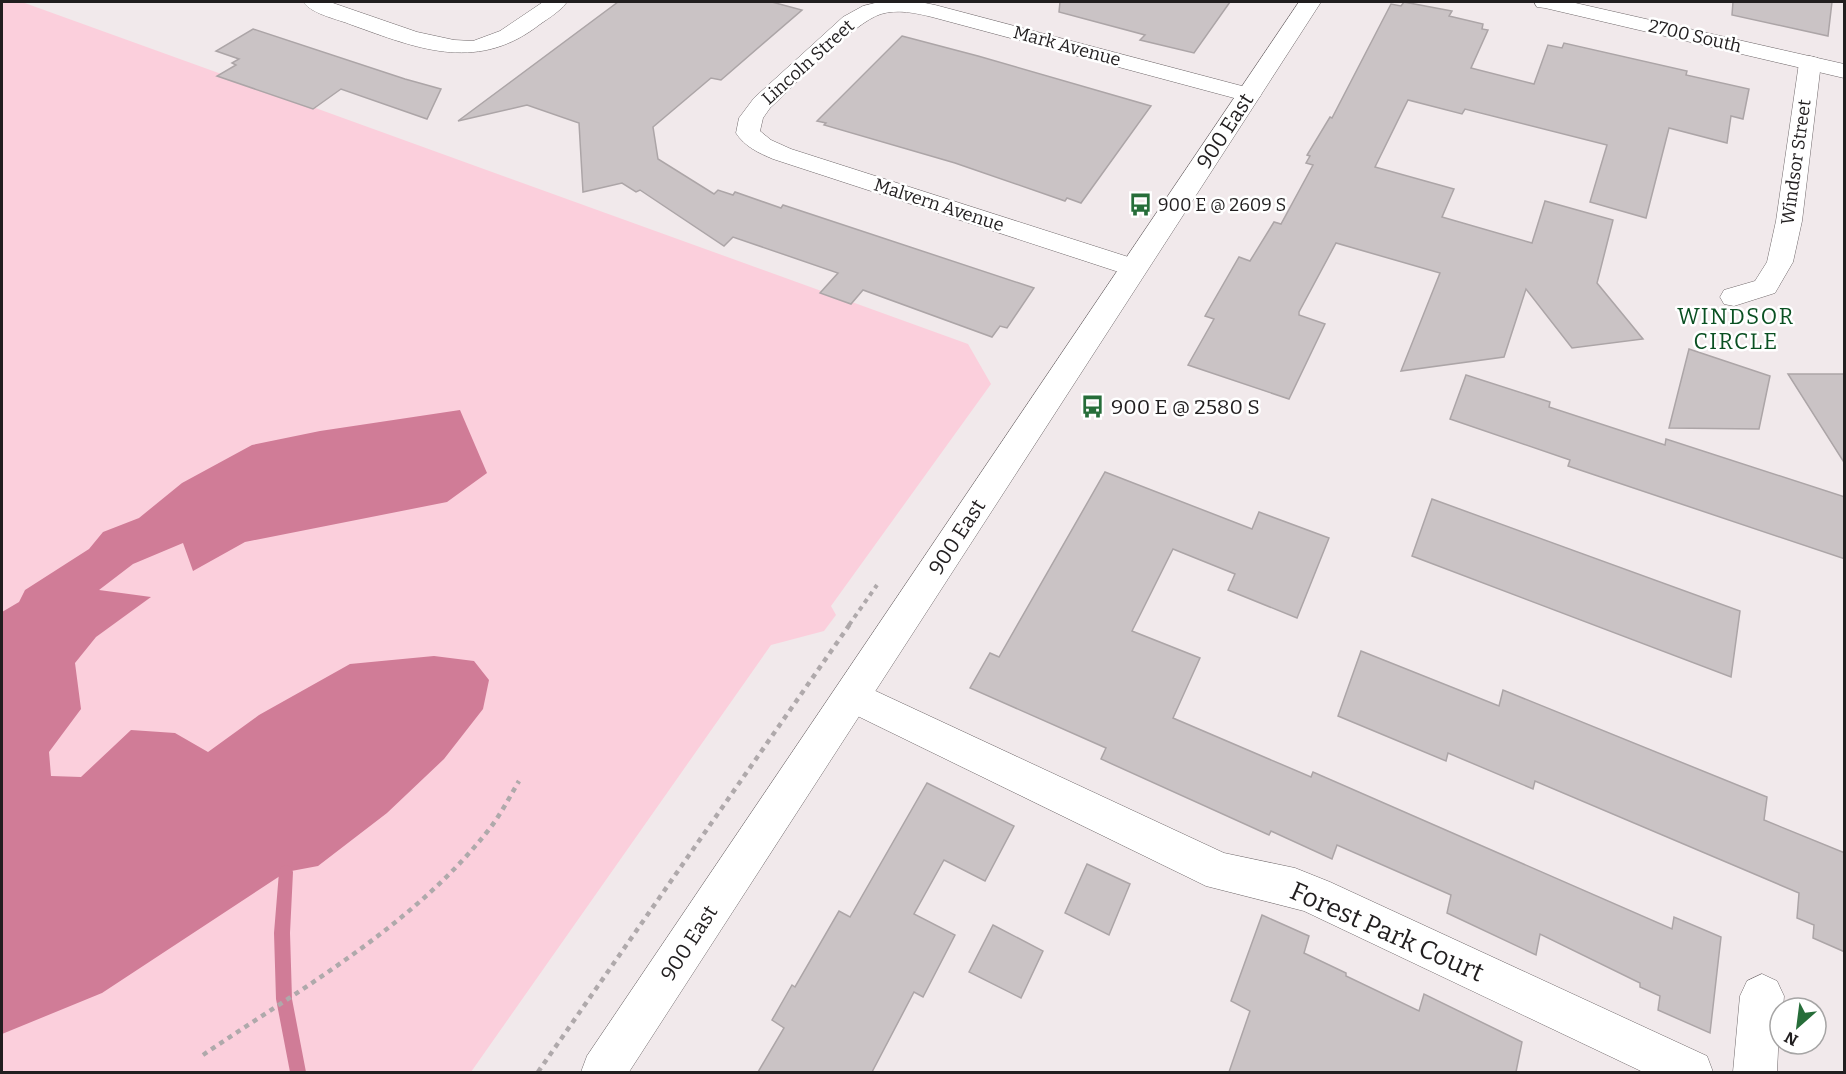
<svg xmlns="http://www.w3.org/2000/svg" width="1846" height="1074" font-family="Bitter,serif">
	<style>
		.green { fill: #fbcfdc }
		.water { fill: #d07c97 }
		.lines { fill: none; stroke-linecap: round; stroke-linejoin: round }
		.stream { fill: #d07c97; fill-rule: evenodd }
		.building { fill: #cac3c5; stroke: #aca5a7; stroke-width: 1.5 }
		.street-casing { stroke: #716a6c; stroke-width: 1 }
		.secondary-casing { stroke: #716a6c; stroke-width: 1 }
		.path-far1 { stroke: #afa9ab; stroke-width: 4; stroke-dasharray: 4.5 4.5; stroke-linecap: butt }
		.path { stroke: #afa9ab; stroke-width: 4.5; stroke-dasharray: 5 5; stroke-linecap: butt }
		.street { fill: #fff; fill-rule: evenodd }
		.secondary { fill: #fff; fill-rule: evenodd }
		.labels { text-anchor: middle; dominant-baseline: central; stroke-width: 5; stroke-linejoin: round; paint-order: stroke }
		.far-street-label { font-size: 18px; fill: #211e1f; stroke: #fff }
		.far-poi-label { font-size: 18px; fill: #211e1f; stroke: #fff; text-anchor: start }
		.street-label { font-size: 21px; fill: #211e1f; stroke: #fff }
		.poi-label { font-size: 21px; fill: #211e1f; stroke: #fff; text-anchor: start }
		.neighbourhood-label { font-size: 22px; letter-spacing: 1.5px; fill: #0a5022; stroke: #fff }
		.near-street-label { font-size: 26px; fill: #211e1f; stroke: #fff }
	</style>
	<rect width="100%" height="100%" fill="#f1e9eb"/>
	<path class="green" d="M 2,2 L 22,2 L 968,344 L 991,384 L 831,606 L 836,615 L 824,631 L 771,645 L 471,1072 L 2,1072 Z"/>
	<path class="water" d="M 460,410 L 487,473 L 447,502 L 245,542 L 193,571 L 183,543 L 133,564 L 99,590 L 151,597 L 96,637 L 75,663 L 81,709 L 49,752 L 51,776 L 81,777 L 131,730 L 175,733 L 208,752 L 259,715 L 350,664 L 434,656 L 474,661 L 489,680 L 483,709 L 444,759 L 387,813 L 318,866 L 286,872 L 102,993 L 2,1034 L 2,612 L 19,602 L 25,590 L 89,549 L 103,532 L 139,518 L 182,483 L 252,445 L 320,431 Z"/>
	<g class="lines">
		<path class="stream" d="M 286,865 L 291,867 L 293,872 L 290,933 L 292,999 L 306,1072 L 290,1072 L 276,999 L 274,933 L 279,872 L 281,867 Z"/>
	</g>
	<g class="building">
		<path d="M 618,2 L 772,2 L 802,10 L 721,80 L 711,78 L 653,127 L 658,159 L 714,194 L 718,190 L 733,195 L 735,192 L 781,208 L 783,205 L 1034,288 L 1007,328 L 1000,326 L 992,337 L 863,290 L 851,304 L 820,293 L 838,273 L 733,237 L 724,246 L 640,190 L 636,192 L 622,183 L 583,192 L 579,123 L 527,105 L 458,121 Z"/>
		<path d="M 1060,2 L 1230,2 L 1194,53 L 1140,40 L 1145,35 L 1059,12 Z"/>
		<path d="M 1404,2 L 1452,11 L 1449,16 L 1483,24 L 1482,29 L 1488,30 L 1471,68 L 1534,84 L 1548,45 L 1562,48 L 1564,43 L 1687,71 L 1686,75 L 1749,89 L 1743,119 L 1731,116 L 1727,143 L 1669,128 L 1646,218 L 1590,202 L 1607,145 L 1465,109 L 1462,114 L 1408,100 L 1375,167 L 1454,189 L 1442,217 L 1532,243 L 1545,201 L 1613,220 L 1597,283 L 1643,339 L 1572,348 L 1526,289 L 1504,357 L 1401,371 L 1440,273 L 1336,243 L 1299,312 L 1299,315 L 1325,324 L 1289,399 L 1188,365 L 1214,319 L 1205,316 L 1239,257 L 1250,261 L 1274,222 L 1281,224 L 1313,165 L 1306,163 L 1310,156 L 1307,155 L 1330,117 L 1332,118 L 1391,4 L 1401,6 Z"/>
		<path d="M 1733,2 L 1832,2 L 1828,36 L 1732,15 Z"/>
		<path d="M 253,29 L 405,79 L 441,89 L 427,119 L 341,89 L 313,109 L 217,76 L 236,65 L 232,63 L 239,59 L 216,51 Z"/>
		<path d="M 902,36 L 978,56 L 1151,106 L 1081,203 L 1067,198 L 1065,201 L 955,163 L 824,125 L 826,123 L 817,121 Z"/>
		<path d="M 1689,349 L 1770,376 L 1759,429 L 1669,428 Z"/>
		<path d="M 1788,374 L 1845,374 L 1845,464 Z"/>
		<path d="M 1466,375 L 1550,402 L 1549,407 L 1665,445 L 1666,439 L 1845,497 L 1845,559 L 1568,466 L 1570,460 L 1450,419 Z"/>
		<path d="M 1105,472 L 1252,529 L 1259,512 L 1329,538 L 1297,618 L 1228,590 L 1235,574 L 1173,549 L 1132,631 L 1200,658 L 1173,718 L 1311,777 L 1313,772 L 1672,929 L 1674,917 L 1721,937 L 1710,1033 L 1658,1010 L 1660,996 L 1640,987 L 1640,983 L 1540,934 L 1536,955 L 1447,913 L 1451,895 L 1337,845 L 1332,859 L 1271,831 L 1269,835 L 1101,759 L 1106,748 L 970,688 L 990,653 L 999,657 Z"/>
		<path d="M 1432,499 L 1740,611 L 1731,677 L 1412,556 Z"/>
		<path d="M 1361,651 L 1499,706 L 1503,690 L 1767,797 L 1764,820 L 1845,853 L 1845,952 L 1813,938 L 1814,925 L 1797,918 L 1799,893 L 1535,781 L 1533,789 L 1448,753 L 1446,761 L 1338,716 Z"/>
		<path d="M 927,783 L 1014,826 L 985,881 L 944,860 L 914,914 L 955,935 L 923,997 L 914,992 L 872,1072 L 758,1072 L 784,1028 L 772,1020 L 792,985 L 795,987 L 839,911 L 850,917 Z"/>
		<path d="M 1087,864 L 1130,884 L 1109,935 L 1065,913 Z"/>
		<path d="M 1262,915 L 1309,936 L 1304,953 L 1346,973 L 1346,976 L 1419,1011 L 1424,994 L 1522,1042 L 1516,1072 L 1229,1072 L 1250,1011 L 1231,1001 Z"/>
		<path d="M 993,925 L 1043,951 L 1021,998 L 969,972 Z"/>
	</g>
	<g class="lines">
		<defs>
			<g id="street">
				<path d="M 303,2 L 330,2 L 417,32 L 454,40 L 473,41 L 500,31 L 543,2 L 567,2 C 559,13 545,20 535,28 C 474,72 416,48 352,25 C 338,19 313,15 303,2 Z"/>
				<path d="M 879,2 L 920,2 L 935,5 L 1257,90 L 1261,95 L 1257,100 L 1249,102 L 932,17 C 916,13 897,9 881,14 C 854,22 794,86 770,108 L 763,118 L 760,131 L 771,140 L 791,149 L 1144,262 L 1148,268 L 1144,274 L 1134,277 L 773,159 C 759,153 745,147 736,133 L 739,118 L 754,98 L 843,17 L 863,6 Z"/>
				<path d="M 1810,56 L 1818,58 L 1821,63 L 1802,221 L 1793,262 L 1775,293 L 1734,306 L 1724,304 L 1720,297 L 1724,290 L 1755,281 L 1767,262 L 1776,221 L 1799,63 L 1802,58 Z"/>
				<path d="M 852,680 L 1224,853 L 1295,868 L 1330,882 L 1707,1056 L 1713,1072 L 1643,1072 L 1304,911 L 1206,886 L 839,707 L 834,696 L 839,685 Z"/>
				<path d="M 1762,974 L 1777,981 L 1784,996 L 1783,1008 L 1780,1008 L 1777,1072 L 1733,1072 L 1740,996 L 1747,981 Z"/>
			</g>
			<g id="secondary">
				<path d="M 1299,2 L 1321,2 L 629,1072 L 581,1072 L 587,1056 Z"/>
				<path d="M 1534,2 L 1571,2 L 1844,64 L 1844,78 L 1545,8 L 1537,7 Z"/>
			</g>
		</defs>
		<use href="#street" class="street-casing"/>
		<use href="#secondary" class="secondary-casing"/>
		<path class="path-far1" d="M 849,625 L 877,585"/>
		<g class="path">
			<path d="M 203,1055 C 302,988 412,926 487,832 C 500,816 509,798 519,781"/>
			<path d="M 538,1072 L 850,624"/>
		</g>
		<use href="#street" class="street"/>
		<use href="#secondary" class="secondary"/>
	</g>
	<defs>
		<symbol id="bus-bare" viewBox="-9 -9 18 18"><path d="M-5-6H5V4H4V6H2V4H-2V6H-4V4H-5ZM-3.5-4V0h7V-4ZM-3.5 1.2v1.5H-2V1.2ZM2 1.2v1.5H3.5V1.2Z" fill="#266d39" stroke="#fff" stroke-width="2.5" paint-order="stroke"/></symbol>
	</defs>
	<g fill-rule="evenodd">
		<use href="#bus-bare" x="1124" y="188" width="33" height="33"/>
		<use href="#bus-bare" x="1076" y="390" width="33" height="33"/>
	</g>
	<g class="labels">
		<g class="far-street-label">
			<text transform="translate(1695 36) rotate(13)">2700 South</text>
			<text transform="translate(1067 46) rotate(15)">Mark Avenue</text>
			<text transform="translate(808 62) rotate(-42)">Lincoln Street</text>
			<text transform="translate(1796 162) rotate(-82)">Windsor Street</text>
			<text transform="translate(939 205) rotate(18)">Malvern Avenue</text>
		</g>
		<g class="far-poi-label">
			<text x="1158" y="205">900 E @ 2609 S</text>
		</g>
		<g class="street-label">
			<text transform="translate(1225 131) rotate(-57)">900 East</text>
			<text transform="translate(957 537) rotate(-57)">900 East</text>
			<text transform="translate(689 943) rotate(-57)">900 East</text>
		</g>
		<g class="poi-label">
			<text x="1111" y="407">900 E @ 2580 S</text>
		</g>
		<g class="neighbourhood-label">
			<text x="1736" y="316">WINDSOR<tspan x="1736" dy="25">CIRCLE</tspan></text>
		</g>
		<g class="near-street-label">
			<text transform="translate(1387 932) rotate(24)">Forest Park Court</text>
		</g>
	</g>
	<rect width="1846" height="1074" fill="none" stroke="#211e1f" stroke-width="6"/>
	<g transform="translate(1798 1026) rotate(208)"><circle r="28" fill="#ffffff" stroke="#a6a5a5" stroke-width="1.5"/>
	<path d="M0-4.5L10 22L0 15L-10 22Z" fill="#266d39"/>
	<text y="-9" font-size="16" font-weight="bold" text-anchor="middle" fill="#211e1f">N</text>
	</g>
</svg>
